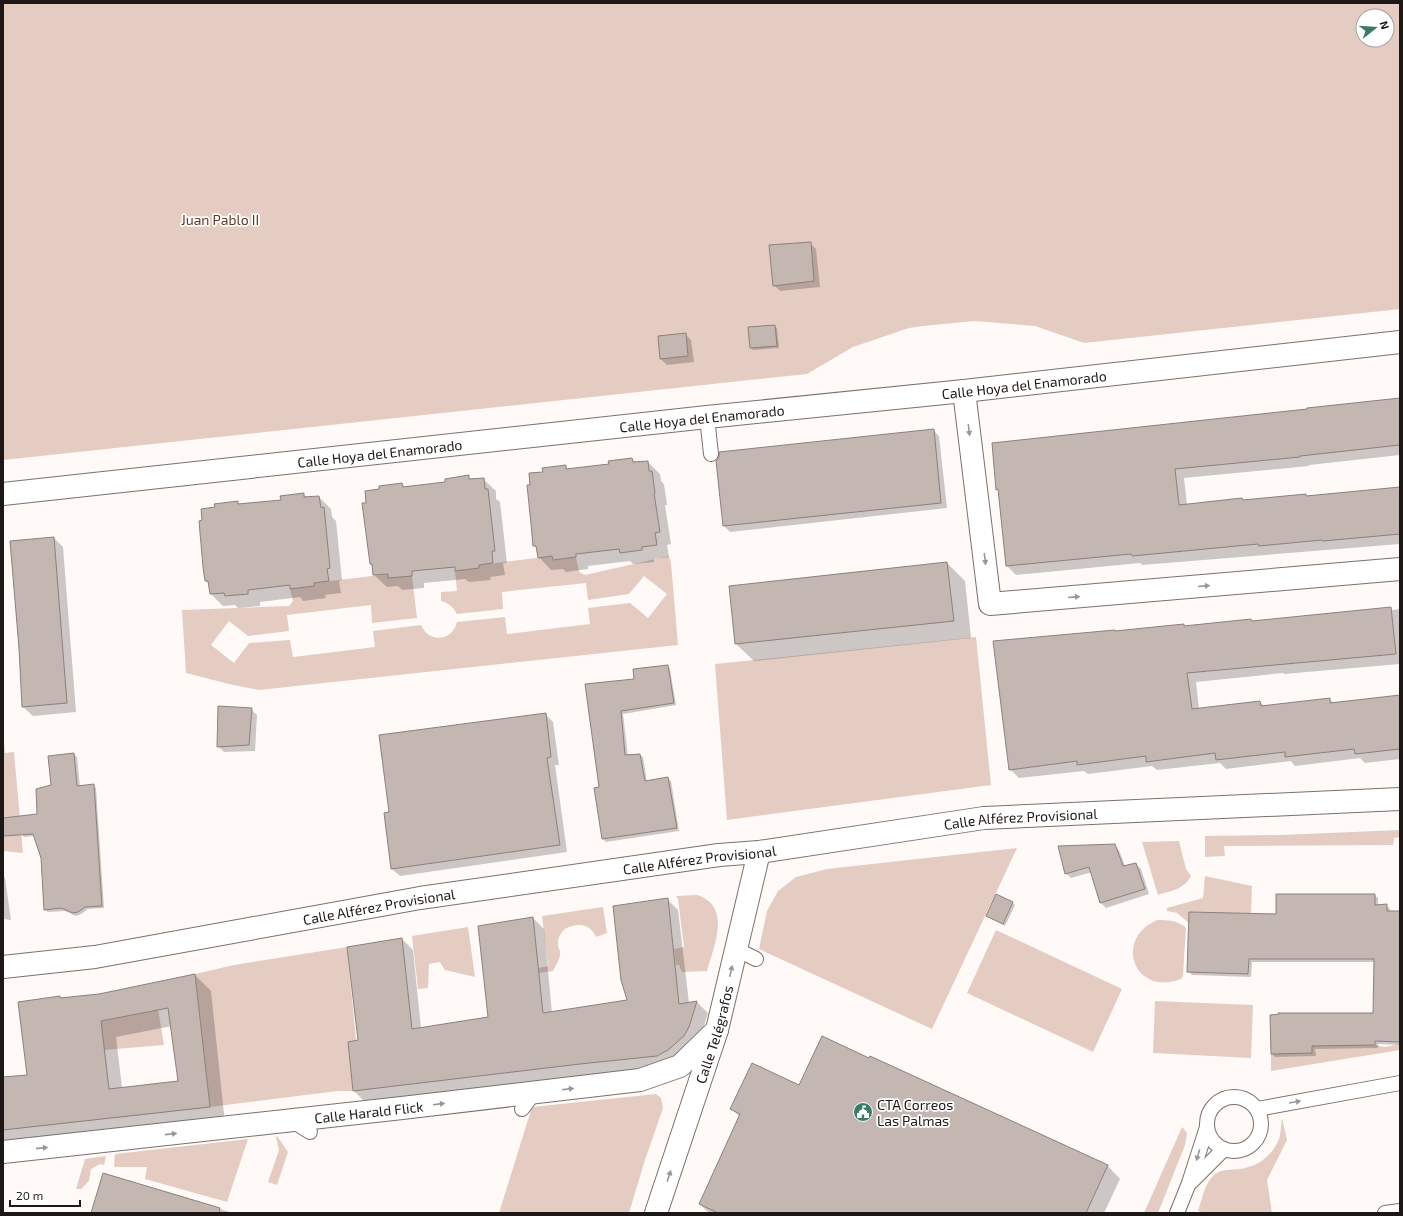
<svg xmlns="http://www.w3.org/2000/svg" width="1403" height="1216" font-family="'Exo 2',sans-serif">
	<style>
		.green { fill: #e5ccc2; fill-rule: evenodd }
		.shadow { fill: #0003; fill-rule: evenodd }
		.building { fill: #c4b7b1; stroke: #8c807b; fill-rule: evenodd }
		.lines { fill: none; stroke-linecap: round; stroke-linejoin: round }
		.service-casing { stroke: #7c706a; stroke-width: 16 }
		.minor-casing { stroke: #7c706a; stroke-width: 24 }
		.service { stroke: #fff; stroke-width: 14 }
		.minor { stroke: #fff; stroke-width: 22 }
		.oneway { fill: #999796 }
		.labels { text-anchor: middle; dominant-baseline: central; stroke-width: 3.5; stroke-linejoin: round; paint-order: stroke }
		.park-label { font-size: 14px; fill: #663924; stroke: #fff }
		.street-label { font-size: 14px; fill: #1d1816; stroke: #fff }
		.poi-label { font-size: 14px; fill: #1d1816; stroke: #fff; text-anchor: start }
	</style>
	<rect width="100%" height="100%" fill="#fff9f7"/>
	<g class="green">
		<path d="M 3,3 L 1400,3 L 1400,309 L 1084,343 L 1035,326 L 974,321 L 923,326 L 909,328 L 853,347 L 807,374 L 3,460 ZM 1363,16 L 1387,16 L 1387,40 L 1363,40 Z"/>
		<path d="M 552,556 L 553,560 L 576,557 L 579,572 L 585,575 L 669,556 L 671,563 L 678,645 L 259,690 L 229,684 L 186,673 L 182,610 L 289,606 L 293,601 L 290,589 L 314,586 L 314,583 L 388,574 L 389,578 L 412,576 L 417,618 L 372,623 L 371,605 L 287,615 L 289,631 L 248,636 L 229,621 L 211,645 L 234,663 L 249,643 L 290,640 L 293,657 L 375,647 L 373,631 L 421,625 C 429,644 453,641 457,622 L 505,617 L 507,634 L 590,624 L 588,608 L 630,603 L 648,618 L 667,594 L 644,576 L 629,594 L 588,600 L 586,583 L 502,592 L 503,609 L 457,614 C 453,607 449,603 441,601 L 441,592 L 457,591 L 455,571 L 479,568 L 479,565 Z"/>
		<path d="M 976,637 L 991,785 L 727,820 L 715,664 Z"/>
		<path d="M 3,731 L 5,753 L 14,752 L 23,853 L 3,851 Z"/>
		<path d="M 1400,830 L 1400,837 L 1394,838 L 1393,845 L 1224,846 L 1225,856 L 1205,857 L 1205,836 L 1281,835 Z"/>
		<path d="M 1179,841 L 1186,869 L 1191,876 C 1183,890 1173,890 1158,895 L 1142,842 Z"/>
		<path d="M 1017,848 L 932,1029 L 759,949 L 767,911 L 778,891 L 796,877 L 827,869 Z"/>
		<path d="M 1205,876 L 1252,886 L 1251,914 L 1190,912 L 1189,923 L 1177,913 L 1167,911 L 1167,908 L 1203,898 Z"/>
		<path d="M 697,895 C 732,906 714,946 707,971 L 682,972 L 679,965 L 676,965 L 674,949 L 684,947 L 678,899 L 676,896 Z"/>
		<path d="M 603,907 L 607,933 L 596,937 C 594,931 587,925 580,925 C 567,925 558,931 558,945 C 558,948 561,951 560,954 C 560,959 555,967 553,971 L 539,973 L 539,968 L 548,966 L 542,916 Z"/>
		<path d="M 1157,920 C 1167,920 1178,920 1186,928 L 1183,975 L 1181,979 C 1134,997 1113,939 1157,920 Z"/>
		<path d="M 468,927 L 475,977 L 445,970 L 440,962 L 429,964 L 428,988 L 418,989 L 412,936 Z"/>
		<path d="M 996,930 L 1122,989 L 1093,1052 L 967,993 Z"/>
		<path d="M 347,947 L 356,1040 L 348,1042 L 353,1091 L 338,1091 L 210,1107 L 195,974 L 234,965 Z"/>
		<path d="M 1155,1001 L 1253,1005 L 1251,1058 L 1153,1053 Z"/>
		<path d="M 158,1009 L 164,1045 L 80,1052 L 76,1024 Z"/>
		<path d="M 1400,1044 L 1400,1050 L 1271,1071 L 1271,1054 L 1312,1053 L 1312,1046 L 1375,1045 L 1385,1047 Z"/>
		<path d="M 656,1094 L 661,1098 L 663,1108 L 644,1163 L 629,1213 L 499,1213 L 532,1107 Z"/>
		<path d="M 1282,1118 L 1287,1140 L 1267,1180 L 1272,1213 L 1205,1213 L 1198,1211 C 1202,1199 1205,1182 1215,1174 C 1221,1169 1232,1170 1239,1169 C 1258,1167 1274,1155 1280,1136 C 1281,1130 1281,1123 1282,1118 Z"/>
		<path d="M 1182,1127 L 1187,1133 L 1185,1145 L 1158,1213 L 1144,1213 Z"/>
		<path d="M 277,1136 L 288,1152 L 277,1185 L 268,1182 L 279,1150 L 276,1137 Z"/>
		<path d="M 248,1139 L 227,1202 L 145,1179 L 147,1167 L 114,1167 L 115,1154 Z"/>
		<path d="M 106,1156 L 104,1165 L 100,1164 L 91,1169 L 89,1181 L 81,1189 L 76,1189 L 85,1159 Z"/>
	</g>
	<g class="shadow">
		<path d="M 810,243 L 816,249 L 820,287 L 780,291 L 774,285 Z"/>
		<path d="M 774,326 L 777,328 L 779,348 L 753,350 L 750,347 Z"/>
		<path d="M 685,334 L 691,340 L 694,362 L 667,365 L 661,359 Z"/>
		<path d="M 1400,398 L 1400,455 L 1309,465 L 1309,466 L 1184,478 L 1187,505 L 1305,495 L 1307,497 L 1400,488 L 1400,544 L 1142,565 L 1140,563 L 1016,575 L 1007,566 L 999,491 L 997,489 L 1308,410 Z"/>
		<path d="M 933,430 L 939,436 L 947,508 L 730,532 L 724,526 Z"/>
		<path d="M 632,459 L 636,463 L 648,462 L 660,474 L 661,481 L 664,484 L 667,505 L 665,505 L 671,544 L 667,545 L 669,557 L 654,559 L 654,562 L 633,564 L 630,561 L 588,566 L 588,569 L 566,572 L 563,569 L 551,570 L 539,557 L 538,549 L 534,546 L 531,486 L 544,473 L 565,466 L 569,470 L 610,465 Z"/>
		<path d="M 468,477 L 472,480 L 483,479 L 496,491 L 496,499 L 500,502 L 507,563 L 503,563 L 505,575 L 490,577 L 491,580 L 469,582 L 465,579 L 424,583 L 424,588 L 402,590 L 398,586 L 387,587 L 374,575 L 374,567 L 370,564 L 367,504 L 380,490 L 402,484 L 405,487 L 446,483 Z"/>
		<path d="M 304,495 L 308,498 L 319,497 L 331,509 L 332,517 L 336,521 L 342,580 L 339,581 L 341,593 L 325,595 L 326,598 L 303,601 L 300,597 L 260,602 L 260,606 L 238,608 L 235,605 L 223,606 L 211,594 L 210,585 L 206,581 L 200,522 L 203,521 L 216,508 L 237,502 L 241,505 L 282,501 L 281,497 Z"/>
		<path d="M 54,538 L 63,547 L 76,712 L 33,716 L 23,707 L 11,541 Z"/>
		<path d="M 947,563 L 965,581 L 971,638 L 754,661 L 736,644 Z"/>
		<path d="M 1390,608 L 1392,610 L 1400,609 L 1400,664 L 1284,674 L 1283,673 L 1196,682 L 1199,709 L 1260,702 L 1264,706 L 1329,699 L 1334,703 L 1400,697 L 1400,759 L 1365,763 L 1360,758 L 1295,766 L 1291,761 L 1226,769 L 1220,763 L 1157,770 L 1152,766 L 1088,774 L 1084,771 L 1019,778 L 1010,769 L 1116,632 L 1183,625 L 1185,627 L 1251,620 L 1253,622 Z"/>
		<path d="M 668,666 L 670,669 L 676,705 L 623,714 L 628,756 L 640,755 L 643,757 L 647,782 L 668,778 L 671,781 L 679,831 L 606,842 L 603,839 L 595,789 L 600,788 L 586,685 L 635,680 Z"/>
		<path d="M 251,709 L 257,715 L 255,751 L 224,752 L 218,746 Z"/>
		<path d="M 545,714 L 553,722 L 559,765 L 555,765 L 567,852 L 400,876 L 392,869 L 390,813 Z"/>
		<path d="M 74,754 L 77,757 L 80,787 L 93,786 L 96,788 L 104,908 L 88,909 L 81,914 L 76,916 L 65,911 L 48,912 L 45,910 L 42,857 L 35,836 L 24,837 L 22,835 L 38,815 L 52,785 Z"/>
		<path d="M 1114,845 L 1119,850 L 1125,866 L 1136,864 L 1141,869 L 1149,894 L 1106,908 L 1101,903 L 1092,872 L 1071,878 L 1066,873 Z"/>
		<path d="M 3,876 L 5,878 L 11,920 L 3,919 Z"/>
		<path d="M 1374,895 L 1378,898 L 1378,906 L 1386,905 L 1390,909 L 1390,912 L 1400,912 L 1400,1045 L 1378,1044 L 1378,1048 L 1315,1049 L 1316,1056 L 1275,1057 L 1272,1054 L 1374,1014 L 1375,962 L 1252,962 L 1251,977 L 1192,975 L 1188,971 L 1277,915 Z"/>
		<path d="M 667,899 L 678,910 L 689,1003 L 697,1002 L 708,1013 L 700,1039 L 668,1067 L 591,1075 L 365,1102 L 354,1091 L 359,1041 L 402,939 L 413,950 L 421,1028 L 489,1018 L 533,918 L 544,929 L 552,1013 L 628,1001 Z"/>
		<path d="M 1013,903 L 1015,905 L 1005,926 L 990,918 L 987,916 Z"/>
		<path d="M 195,975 L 211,991 L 225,1123 L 3,1148 L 3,1078 L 28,1076 L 59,997 L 61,999 L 99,995 ZM 172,1026 L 179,1082 L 122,1088 L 116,1037 Z"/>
		<path d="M 870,1058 L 1108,1166 L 1120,1179 L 1104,1213 L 709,1213 L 700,1204 L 740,1117 L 732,1109 L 800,1086 Z"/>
		<path d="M 104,1174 L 233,1213 L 92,1213 Z"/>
	</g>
	<g class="building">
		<path d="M 811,242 L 814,281 L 773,286 L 769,245 Z"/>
		<path d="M 775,325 L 777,346 L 750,348 L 748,327 Z"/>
		<path d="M 686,333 L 688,356 L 660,359 L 658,336 Z"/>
		<path d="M 1400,398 L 1400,445 L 1300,456 L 1300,457 L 1175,469 L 1179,505 L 1242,498 L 1243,500 L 1306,494 L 1306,496 L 1400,487 L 1400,534 L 1323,541 L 1322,540 L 1259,546 L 1258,544 L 1132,556 L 1131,554 L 1006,566 L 998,489 L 996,490 L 992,443 L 1307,409 L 1307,408 Z"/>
		<path d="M 934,429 L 941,503 L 723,526 L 716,461 L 719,457 L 719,452 Z"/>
		<path d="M 632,458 L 633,462 L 648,461 L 649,471 L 652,471 L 655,493 L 654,493 L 660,532 L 655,533 L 657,545 L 642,547 L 642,550 L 620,553 L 619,549 L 576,554 L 576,557 L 553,560 L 552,556 L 538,558 L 536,546 L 533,546 L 531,524 L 527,485 L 530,485 L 529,473 L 543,472 L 542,468 L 566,465 L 566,469 L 609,464 L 608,461 Z"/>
		<path d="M 469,475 L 469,479 L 484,478 L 485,489 L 488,489 L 495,551 L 492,551 L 493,563 L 479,565 L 479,568 L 455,571 L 455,567 L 412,571 L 412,576 L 388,578 L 388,574 L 373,575 L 372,564 L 370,564 L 362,503 L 366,503 L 365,491 L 379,489 L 379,486 L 402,483 L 403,487 L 445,482 L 445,479 Z"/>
		<path d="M 304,493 L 304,497 L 319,496 L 321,508 L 324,507 L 330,568 L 327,569 L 329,581 L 314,583 L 314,586 L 290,589 L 290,585 L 248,590 L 248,594 L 225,596 L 224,593 L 210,594 L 208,581 L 205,581 L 203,567 L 199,521 L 202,520 L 201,509 L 215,507 L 214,504 L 238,501 L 238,504 L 281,500 L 280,496 Z"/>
		<path d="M 54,537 L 67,703 L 22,707 L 19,648 L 10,541 Z"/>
		<path d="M 947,562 L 954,621 L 735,644 L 729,586 Z"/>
		<path d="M 1391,607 L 1396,654 L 1187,673 L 1192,709 L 1260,701 L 1261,706 L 1330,698 L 1330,703 L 1400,695 L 1400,749 L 1355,754 L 1354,749 L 1285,757 L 1285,752 L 1216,760 L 1215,753 L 1146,762 L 1146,756 L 1077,765 L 1077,761 L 1009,770 L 993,641 L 1115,630 L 1115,631 L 1184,624 L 1184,626 L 1251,619 L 1252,621 Z"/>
		<path d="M 668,665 L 674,703 L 621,711 L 625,755 L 640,754 L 645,781 L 668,777 L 677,828 L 602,839 L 594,788 L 599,787 L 585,684 L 634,679 L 633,669 Z"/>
		<path d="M 218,706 L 252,708 L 249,745 L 217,747 Z"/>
		<path d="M 546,713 L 551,757 L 547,758 L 560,845 L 391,869 L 384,813 L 389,812 L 379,735 Z"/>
		<path d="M 74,753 L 77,786 L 94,784 L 102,906 L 85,907 L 78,912 L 73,913 L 61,908 L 44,910 L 41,858 L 33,834 L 3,836 L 3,818 L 37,814 L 36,789 L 51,785 L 48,756 Z"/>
		<path d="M 1115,844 L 1123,866 L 1136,863 L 1145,889 L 1100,903 L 1089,867 L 1065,874 L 1058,846 Z"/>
		<path d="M 996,894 L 1013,902 L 1003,924 L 986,916 Z"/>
		<path d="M 1276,894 L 1375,894 L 1375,905 L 1387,904 L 1387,911 L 1400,911 L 1400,1042 L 1375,1041 L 1375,1045 L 1312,1046 L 1312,1053 L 1271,1054 L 1270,1015 L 1279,1014 L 1278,1013 L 1373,1013 L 1374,959 L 1249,959 L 1248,974 L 1187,972 L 1189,912 L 1276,914 Z"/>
		<path d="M 668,898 L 679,1004 L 697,1001 L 689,1027 L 684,1036 L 668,1050 L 657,1056 L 580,1064 L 353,1091 L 348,1042 L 358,1040 L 347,947 L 402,938 L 412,1029 L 488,1017 L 478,926 L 533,917 L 543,1013 L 627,1000 L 621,980 L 613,906 Z"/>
		<path d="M 195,974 L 210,1107 L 3,1130 L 3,1077 L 27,1075 L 18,1002 L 60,996 L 60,998 L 99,994 ZM 168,1008 L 178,1081 L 109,1089 L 101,1021 Z"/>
		<path d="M 822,1036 L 869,1058 L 870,1056 L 1108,1165 L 1086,1213 L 718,1213 L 699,1204 L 740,1114 L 730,1109 L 752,1063 L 799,1085 Z"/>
		<path d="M 103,1173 L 220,1208 L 219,1213 L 91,1213 Z"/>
	</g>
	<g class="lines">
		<defs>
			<g id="service">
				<path d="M 707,417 L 711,454"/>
				<path d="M 736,949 L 756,959"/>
				<circle cx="1234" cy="1124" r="27"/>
				<path d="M 522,1109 L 534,1093"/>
				<path d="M 1257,1109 L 1400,1083"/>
				<path d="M 291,1120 L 310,1132"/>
				<path d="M 1191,1182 L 1224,1149"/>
				<path d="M 1177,1213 L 1189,1183 L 1207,1127"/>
				<path d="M 1385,1213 L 1400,1211"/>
			</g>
			<g id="minor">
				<path d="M 964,391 L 990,604 L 1400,569"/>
				<path id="s1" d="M 3,494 L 707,417 L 964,391 L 1400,342"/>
				<path id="s2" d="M 3,967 L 95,957 L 420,898 L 719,855 L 759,852 L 984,818 L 1400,799"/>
				<path id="s3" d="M 3,1152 L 402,1108 L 640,1080 L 680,1066 L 717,1030"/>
				<path id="s4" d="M 656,1213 L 717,1030 L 759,852"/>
			</g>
		</defs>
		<use href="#service" class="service-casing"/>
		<use href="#minor" class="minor-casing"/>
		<use href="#service" class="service"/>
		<use href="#minor" class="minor"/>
	</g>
	<defs><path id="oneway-solid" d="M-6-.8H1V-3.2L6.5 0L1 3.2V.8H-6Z"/></defs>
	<g class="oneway">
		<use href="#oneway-solid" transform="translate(969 430) rotate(83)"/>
		<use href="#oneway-solid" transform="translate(985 559) rotate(83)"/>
		<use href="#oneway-solid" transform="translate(1204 586) rotate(-5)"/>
		<use href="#oneway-solid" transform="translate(1074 597) rotate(-5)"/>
		<use href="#oneway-solid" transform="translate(731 971) rotate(-77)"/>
		<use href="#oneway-solid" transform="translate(568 1089) rotate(-7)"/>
		<use href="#oneway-solid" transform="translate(1295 1102) rotate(-10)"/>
		<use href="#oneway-solid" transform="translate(439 1104) rotate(-7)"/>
		<use href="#oneway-solid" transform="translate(171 1134) rotate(-6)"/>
		<use href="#oneway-solid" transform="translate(42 1148) rotate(-6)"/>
		<use href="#oneway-solid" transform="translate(1198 1155) rotate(107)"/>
		<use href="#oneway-solid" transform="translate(669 1176) rotate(-72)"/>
	</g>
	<defs>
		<symbol id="civic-disc" viewBox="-11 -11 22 22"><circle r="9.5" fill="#3b7a66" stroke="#fff"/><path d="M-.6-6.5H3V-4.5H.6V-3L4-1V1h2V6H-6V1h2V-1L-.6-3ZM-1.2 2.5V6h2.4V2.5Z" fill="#fff"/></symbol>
	</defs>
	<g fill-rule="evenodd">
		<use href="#civic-disc" x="852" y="1101" width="22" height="22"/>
	</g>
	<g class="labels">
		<g class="park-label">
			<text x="220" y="219">Juan Pablo II</text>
		</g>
		<g class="street-label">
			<text stroke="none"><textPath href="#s1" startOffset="1027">Calle Hoya del Enamorado</textPath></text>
			<text stroke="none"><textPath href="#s1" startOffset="703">Calle Hoya del Enamorado</textPath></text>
			<text stroke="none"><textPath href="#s1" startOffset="379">Calle Hoya del Enamorado</textPath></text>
			<text stroke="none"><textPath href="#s2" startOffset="1029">Calle Alférez Provisional</textPath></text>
			<text stroke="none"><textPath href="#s2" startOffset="705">Calle Alférez Provisional</textPath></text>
			<text stroke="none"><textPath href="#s2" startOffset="381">Calle Alférez Provisional</textPath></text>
			<text stroke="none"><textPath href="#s4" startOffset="188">Calle Telégrafos</textPath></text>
			<text stroke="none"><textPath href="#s3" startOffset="368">Calle Harald Flick</textPath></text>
		</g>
		<g class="poi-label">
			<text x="877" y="1104">CTA Correos<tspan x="877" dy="16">Las Palmas</tspan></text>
		</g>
	</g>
	<rect width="1403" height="1216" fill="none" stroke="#1d1816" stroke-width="8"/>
	<g transform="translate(1375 28) rotate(73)"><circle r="19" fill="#ffffff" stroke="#a5a3a2"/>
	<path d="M0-3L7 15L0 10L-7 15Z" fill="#3b7a66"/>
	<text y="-6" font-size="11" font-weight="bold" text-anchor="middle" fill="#1d1816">N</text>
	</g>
	<path d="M10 1200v6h70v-6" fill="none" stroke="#1d1816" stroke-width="2"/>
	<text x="16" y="1200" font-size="12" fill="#1d1816" stroke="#ffffff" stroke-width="3" paint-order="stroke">20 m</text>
</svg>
